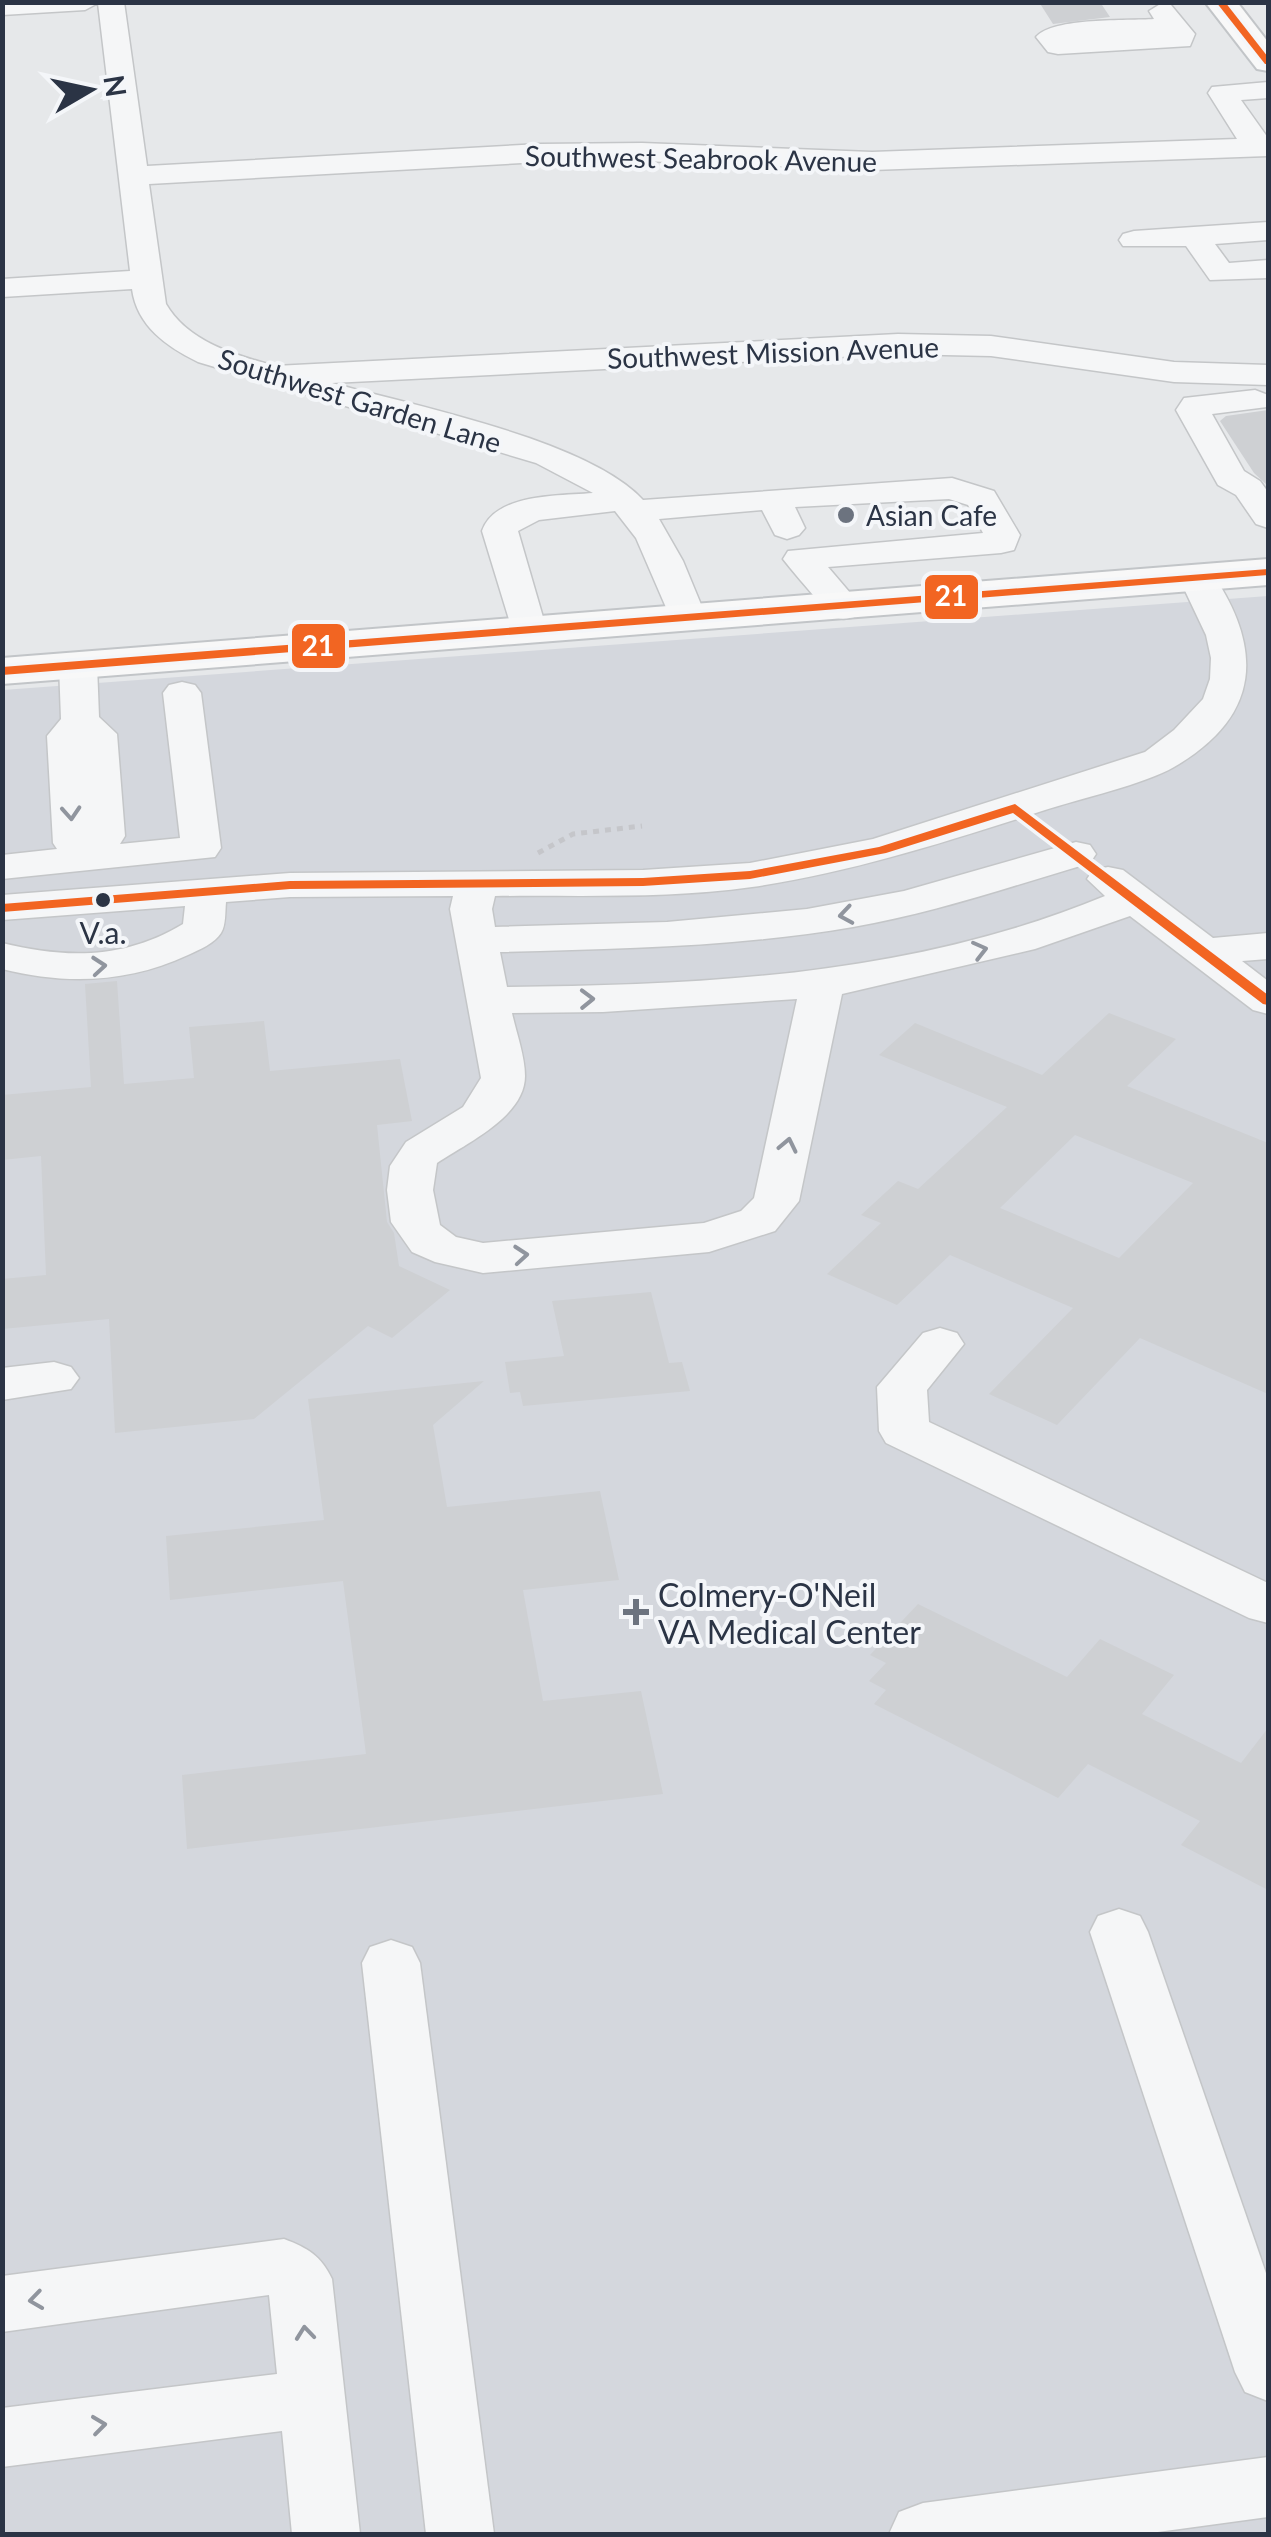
<svg xmlns="http://www.w3.org/2000/svg" width="1271" height="2537" font-family="Lato,sans-serif">
	<style>
		.built { fill: #d4d7dd }
		.building { fill: #ced0d3; fill-rule: evenodd }
		.lines { fill: none; stroke-linecap: round; stroke-linejoin: round }
		.minor-casing { stroke: #c4c6c8; stroke-width: 3 }
		.major-casing { stroke: #c2c5c8; stroke-width: 4 }
		.path { stroke: #c5c6ca; stroke-width: 5; stroke-dasharray: 6 6; stroke-linecap: butt }
		.minor { fill: #f5f6f7; fill-rule: evenodd }
		.major { fill: #f8f8f8; fill-rule: evenodd }
		.bus-1-casing { stroke: #f4f6f9; stroke-width: 7 }
		.bus-1 { fill: #f26522; fill-rule: evenodd }
		.oneway { stroke: #90959e }
		.poi-dot { fill: #6c737f; stroke: #f4f6f9; stroke-width: 4 }
		.bus-dot { fill: #2b3445; stroke: #f4f6f9; stroke-width: 4 }
		.labels { text-anchor: middle; dominant-baseline: central; stroke-width: 8; stroke-linejoin: round; paint-order: stroke }
		.far-street-label { font-size: 28px; fill: #2b3445; stroke: #f4f6f9 }
		.far-poi-label { font-size: 28px; fill: #2b3445; stroke: #f4f6f9; text-anchor: start }
		.bus-label { font-size: 30px; fill: #2b3445; stroke: #f4f6f9 }
		.poi-label { font-size: 32px; fill: #2b3445; stroke: #f4f6f9; text-anchor: start }
		.line-badge { stroke: #f4f6f9; stroke-width: 4 }
		.badge-label { font-size: 28px; text-anchor: middle; font-weight: bold; fill: #fff }
	</style>
	<rect width="100%" height="100%" fill="#e6e8ea"/>
	<path class="built" d="M 1268,596 L 1268,2534 L 3,2534 L 3,690 Z"/>
	<g class="building">
		<path d="M 1039,2 L 1100,2 L 1110,17 L 1053,24 Z"/>
		<path d="M 1268,410 L 1268,486 L 1254,473 L 1220,421 L 1226,416 Z"/>
		<path d="M 117,981 L 124,1084 L 194,1078 L 189,1027 L 264,1021 L 270,1071 L 400,1059 L 412,1121 L 377,1125 L 387,1222 L 394,1233 L 399,1266 L 450,1290 L 392,1338 L 368,1326 L 254,1419 L 115,1433 L 109,1319 L 2,1329 L 2,1279 L 46,1275 L 41,1156 L 2,1160 L 2,1095 L 91,1087 L 85,984 Z"/>
		<path d="M 1109,1013 L 1176,1039 L 1127,1086 L 1268,1143 L 1268,1394 L 1140,1338 L 1057,1425 L 989,1394 L 1073,1308 L 950,1255 L 897,1305 L 827,1274 L 881,1223 L 861,1215 L 898,1181 L 918,1189 L 1007,1107 L 879,1055 L 915,1023 L 1042,1075 ZM 1075,1135 L 1193,1183 L 1119,1258 L 1000,1208 Z"/>
		<path d="M 651,1292 L 669,1363 L 682,1362 L 690,1391 L 523,1406 L 520,1392 L 510,1393 L 505,1362 L 564,1356 L 552,1301 Z"/>
		<path d="M 484,1381 L 433,1425 L 447,1507 L 600,1491 L 619,1580 L 523,1590 L 543,1701 L 641,1691 L 663,1794 L 187,1849 L 182,1775 L 366,1754 L 343,1581 L 170,1600 L 166,1536 L 324,1520 L 308,1399 Z"/>
		<path d="M 918,1604 L 1067,1677 L 1100,1639 L 1174,1675 L 1142,1714 L 1241,1763 L 1268,1728 L 1268,1890 L 1181,1845 L 1200,1821 L 1088,1764 L 1058,1798 L 874,1704 L 886,1690 L 869,1681 L 886,1663 L 870,1655 Z"/>
	</g>
	<g class="lines">
		<defs>
			<g id="minor">
				<path d="M 2,2 L 124,2 L 147,166 L 540,144 L 642,143 L 872,152 L 1237,139 L 1208,93 L 1212,87 L 1268,82 L 1268,98 L 1241,100 L 1268,138 L 1268,156 L 872,170 L 642,161 L 540,162 L 149,184 L 166,304 C 188,342 235,355 275,366 L 898,334 L 991,336 L 1174,362 L 1268,365 L 1268,385 L 1174,382 L 991,356 L 898,354 L 332,383 C 414,406 588,440 643,500 L 952,478 L 994,491 L 1020,535 L 1014,550 L 1001,553 L 828,567 L 863,608 L 858,616 C 850,618 841,621 833,616 C 826,611 790,568 783,559 L 788,551 L 983,533 L 968,505 L 949,499 L 795,507 L 805,528 L 799,535 L 787,539 L 775,535 L 762,510 L 659,519 L 683,561 L 707,619 L 702,627 L 689,630 L 676,627 L 671,619 L 636,538 L 615,511 L 539,520 L 518,531 L 547,631 L 541,639 L 528,642 L 515,639 L 482,531 C 495,493 560,496 593,493 L 536,463 L 198,362 C 167,347 137,326 132,289 L 2,297 L 2,279 L 130,271 L 98,3 L 85,10 L 2,15 Z"/>
				<path d="M 1162,3 L 1171,5 L 1195,34 L 1190,46 L 1058,54 L 1048,52 L 1036,37 C 1053,17 1128,21 1154,19 L 1149,11 Z"/>
				<path d="M 1268,222 L 1268,240 L 1215,244 L 1229,263 L 1268,260 L 1268,278 L 1210,280 L 1186,246 L 1123,246 L 1119,240 L 1123,234 L 1134,231 Z"/>
				<path d="M 1255,390 L 1268,395 L 1267,407 L 1212,414 L 1244,471 L 1260,481 L 1268,492 L 1268,528 L 1256,524 L 1236,495 L 1218,485 L 1176,410 L 1184,398 Z"/>
				<path d="M 1197,567 L 1210,570 C 1264,648 1262,716 1174,767 C 1145,784 1079,799 1045,810 C 948,841 853,872 752,887 C 668,899 580,895 495,896 L 492,909 L 495,927 L 667,922 L 807,909 L 904,891 L 1076,842 L 1090,845 L 1096,854 L 1090,863 C 1012,886 934,913 853,927 C 736,947 618,949 500,952 L 507,987 C 711,985 914,975 1105,896 L 1087,879 L 1093,870 L 1108,867 L 1123,870 L 1213,938 L 1268,933 L 1268,959 L 1242,961 L 1268,981 L 1268,1014 L 1253,1010 L 1130,916 L 1035,949 L 842,994 L 799,1201 L 775,1231 L 709,1252 L 483,1273 L 435,1262 L 412,1252 L 391,1222 L 387,1190 L 390,1166 L 406,1142 L 463,1107 L 481,1078 L 450,909 L 453,896 L 290,897 L 226,902 C 225,912 226,925 221,933 C 215,943 199,950 188,955 C 128,983 66,985 2,969 L 2,943 C 67,959 125,959 183,924 L 185,906 L 2,920 L 2,895 L 290,873 L 643,870 L 750,863 L 873,839 L 1145,752 L 1174,730 L 1203,699 L 1210,679 L 1211,658 L 1206,635 L 1179,578 L 1184,570 ZM 797,999 L 754,1198 L 741,1211 L 704,1223 L 483,1243 L 456,1237 L 440,1225 L 433,1190 L 437,1163 C 465,1144 525,1117 525,1076 C 525,1056 516,1032 512,1013 L 603,1012 Z"/>
				<path d="M 78,654 L 91,657 L 97,665 L 99,717 L 117,734 L 125,836 L 120,844 L 180,838 L 163,693 L 169,685 L 182,682 L 195,685 L 201,693 L 221,848 L 215,857 L 2,879 L 2,855 L 57,849 L 53,843 L 47,736 L 61,719 L 59,665 L 65,657 Z"/>
				<path d="M 940,1328 L 957,1333 L 964,1344 L 927,1390 L 929,1422 L 1268,1583 L 1268,1623 L 1249,1618 L 886,1443 L 879,1431 L 877,1387 L 923,1333 Z"/>
				<path d="M 54,1362 L 71,1367 L 79,1378 L 71,1389 L 2,1400 L 2,1368 Z"/>
				<path d="M 1119,1909 L 1140,1916 L 1148,1932 L 1268,2279 L 1268,2401 L 1245,2392 L 1235,2372 L 1090,1932 L 1098,1916 Z"/>
				<path d="M 391,1940 L 412,1947 L 420,1963 L 494,2534 L 426,2534 L 362,1963 L 370,1947 Z"/>
				<path d="M 284,2239 C 308,2248 321,2256 332,2279 L 360,2534 L 292,2534 L 282,2431 L 2,2467 L 2,2408 L 277,2374 L 269,2295 L 2,2332 L 2,2276 Z"/>
				<path d="M 1268,2457 L 1268,2517 L 1143,2534 L 889,2534 L 899,2512 L 923,2503 Z"/>
			</g>
			<g id="major">
				<path d="M 1205,2 L 1237,2 L 1268,42 L 1268,71 L 1257,69 Z"/>
				<path d="M 1268,559 L 1268,585 L 2,684 L 2,658 Z"/>
			</g>
		</defs>
		<use href="#minor" class="minor-casing"/>
		<use href="#major" class="major-casing"/>
		<path class="path" d="M 538,853 L 573,834 L 642,826"/>
		<use href="#minor" class="minor"/>
		<use href="#major" class="major"/>
		<defs>
			<g id="bus-1">
				<path d="M 1216,2 L 1225,2 L 1268,57 L 1268,64 L 1265,64 Z"/>
				<path d="M 1268,569 L 1268,575 L 2,675 L 2,667 Z"/>
				<path d="M 1015,804 L 1268,995 L 1268,1005 L 1263,1004 L 1013,813 L 886,853 L 750,879 L 643,886 L 290,889 L 2,912 L 2,904 L 290,881 L 643,878 L 750,871 L 879,847 Z"/>
			</g>
		</defs>
		<use href="#bus-1" class="bus-1-casing"/>
		<use href="#bus-1" class="bus-1"/>
	</g>
	<defs><path id="oneway-chevron" d="M-2-3.5L2.5 0L-2 3.5" fill="none" stroke-width="1.6" stroke-linecap="round" stroke-linejoin="round" transform="scale(2.5)"/></defs>
	<g class="oneway">
		<use href="#oneway-chevron" transform="translate(71 813) rotate(86)"/>
		<use href="#oneway-chevron" transform="translate(846 915) rotate(171)"/>
		<use href="#oneway-chevron" transform="translate(980 950) rotate(-14)"/>
		<use href="#oneway-chevron" transform="translate(99 966) rotate(-5)"/>
		<use href="#oneway-chevron" transform="translate(587 999) rotate(-1)"/>
		<use href="#oneway-chevron" transform="translate(788 1145) rotate(-78)"/>
		<use href="#oneway-chevron" transform="translate(521 1255) rotate(-5)"/>
		<use href="#oneway-chevron" transform="translate(36 2300) rotate(172)"/>
		<use href="#oneway-chevron" transform="translate(305 2333) rotate(-96)"/>
		<use href="#oneway-chevron" transform="translate(99 2425) rotate(-7)"/>
	</g>
	<g class="poi-dot">
		<circle cx="846" cy="515" r="10"/>
		<path d="M631 1597h10v10h10v10h-10v10h-10v-10h-10v-10h10z"/>
	</g>
	<circle class="bus-dot" cx="103" cy="900" r="9"/>
	<g class="labels">
		<g class="far-street-label">
			<text transform="translate(701 158) rotate(1)">Southwest Seabrook Avenue</text>
			<text transform="translate(773 352) rotate(-2)">Southwest Mission Avenue</text>
			<text transform="translate(360 400) rotate(17)">Southwest Garden Lane</text>
		</g>
		<g class="far-poi-label">
			<text x="866" y="515">Asian Cafe</text>
		</g>
		<g class="bus-label">
			<text x="103" y="932">V.a.</text>
		</g>
		<g class="poi-label">
			<text x="658" y="1594">Colmery-O'Neil<tspan x="658" dy="37">VA Medical Center</tspan></text>
		</g>
	</g>
	<g class="line-badge">
		<rect x="923" y="573" width="57" height="48" rx="10" fill="#f26522"/>
		<rect x="290" y="622" width="57" height="48" rx="10" fill="#f26522"/>
	</g>
	<g class="badge-label">
		<text x="951" y="606">21</text>
		<text x="318" y="656">21</text>
	</g>
	<rect width="1271" height="2537" fill="none" stroke="#2b3445" stroke-width="10"/>
	<g transform="translate(90 90) rotate(81)" stroke="#f4f6f9" stroke-width="8" paint-order="stroke">
	<path d="M0-8L18 38L0 25L-18 38Z" fill="#2b3445"/>
	<text y="-15" font-size="28" font-weight="bold" text-anchor="middle" fill="#2b3445">N</text>
	</g>
</svg>
